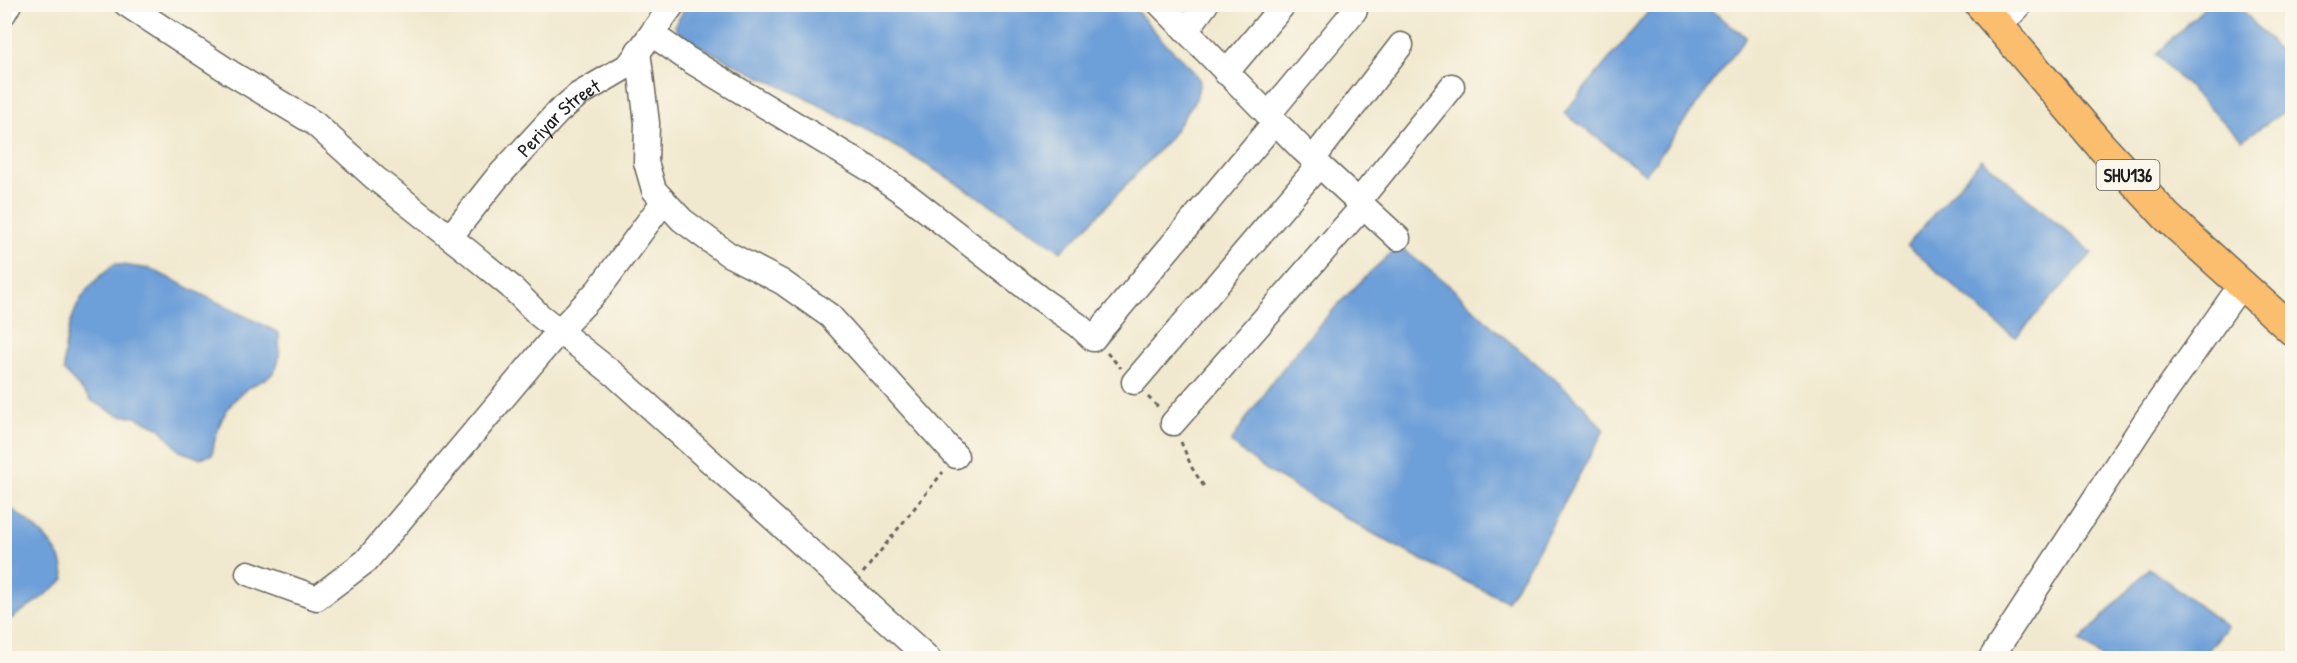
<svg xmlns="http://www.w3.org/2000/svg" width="2297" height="663" font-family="'Patrick Hand',sans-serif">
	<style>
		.water { fill: #6d9fd8; stroke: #445e7a; stroke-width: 1.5 }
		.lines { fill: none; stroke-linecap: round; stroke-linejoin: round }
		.minor-casing { stroke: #67645b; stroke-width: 27 }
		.major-casing { stroke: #67645b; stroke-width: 33 }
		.path { stroke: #67645b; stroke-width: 3; stroke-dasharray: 4.5 4.5; stroke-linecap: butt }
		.minor { stroke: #fff; stroke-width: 24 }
		.major { stroke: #fbbd6e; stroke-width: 30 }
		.labels { text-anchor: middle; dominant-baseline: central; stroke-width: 5; stroke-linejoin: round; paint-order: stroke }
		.shield { fill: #fbf7ec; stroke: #5f5e5a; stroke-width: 1.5 }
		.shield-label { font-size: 18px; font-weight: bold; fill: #1c1c1c }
		.street-label { font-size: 20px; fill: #1c1c1c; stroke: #fbf7ec }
	</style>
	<rect width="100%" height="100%" fill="#fbf7ec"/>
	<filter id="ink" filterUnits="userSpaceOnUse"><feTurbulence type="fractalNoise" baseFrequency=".0167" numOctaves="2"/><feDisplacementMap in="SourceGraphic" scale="12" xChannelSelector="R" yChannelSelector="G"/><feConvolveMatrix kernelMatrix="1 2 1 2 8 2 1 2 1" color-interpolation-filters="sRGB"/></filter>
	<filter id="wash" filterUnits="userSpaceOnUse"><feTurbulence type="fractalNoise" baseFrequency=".008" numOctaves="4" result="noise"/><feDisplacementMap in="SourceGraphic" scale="24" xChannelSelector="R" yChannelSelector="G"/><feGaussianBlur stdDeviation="1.35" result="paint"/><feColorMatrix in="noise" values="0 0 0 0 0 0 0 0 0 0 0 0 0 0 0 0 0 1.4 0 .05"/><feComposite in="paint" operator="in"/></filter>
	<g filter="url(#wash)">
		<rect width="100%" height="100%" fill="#f1e9cf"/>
		<g class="water">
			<path d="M 687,5 L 1132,5 L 1163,41 L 1190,67 L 1200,81 L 1196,99 L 1169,139 L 1081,233 L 1061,251 C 986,200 908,151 827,109 C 777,83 725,63 677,32 L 675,25 Z"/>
			<path d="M 1654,5 L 1704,5 L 1746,37 L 1646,174 L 1564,113 Z"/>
			<path d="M 2207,5 L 2238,5 L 2292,66 L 2292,106 L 2242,140 L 2156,55 Z"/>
			<path d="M 1982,159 L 2092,253 L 2016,337 L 2003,329 L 1907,245 Z"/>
			<path d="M 1399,246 L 1451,287 L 1498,332 L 1550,375 L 1584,406 L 1604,430 L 1534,557 L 1507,601 C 1439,570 1374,536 1311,497 C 1283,480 1255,465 1231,442 C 1277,369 1334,303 1399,246 Z"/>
			<path d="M 114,264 L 151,269 L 279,333 C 279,343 281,357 277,366 C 272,377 267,378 257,383 C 228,397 216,426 212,455 L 199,458 L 180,451 L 160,428 L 136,417 L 118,415 L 92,401 L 64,371 C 63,345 70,312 87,290 C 94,281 105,272 114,264 Z"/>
			<path d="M 5,504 C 24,518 47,535 59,556 C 63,562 63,572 65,579 L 44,596 L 5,623 Z"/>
			<path d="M 2149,568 L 2227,627 L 2202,658 L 2103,658 L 2080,641 Z"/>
		</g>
	</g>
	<g filter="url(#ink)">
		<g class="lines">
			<defs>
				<g id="minor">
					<path d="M 126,4 L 231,73 L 314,123 L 375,178 L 470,253 L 510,286 L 539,315 L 615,375 L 928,658"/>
					<path d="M 1160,4 L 1302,149 L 1398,238"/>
					<path d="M 4,13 L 9,4"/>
					<path d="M 1999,27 L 2021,4"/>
					<path d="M 1186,31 L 1206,4"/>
					<path d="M 652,34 L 686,58 L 871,170 L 908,196 L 1038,297 L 1078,325 L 1093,339 L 1275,122"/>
					<path d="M 638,51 L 647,123 L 646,162 L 654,190 L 682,220 L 728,254 L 782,282 L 830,316 L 956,456"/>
					<path d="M 1226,73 L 1284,4"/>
					<path d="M 1268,115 L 1355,10"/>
					<path d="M 1313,159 L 1401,45"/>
					<path d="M 1358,202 L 1452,86"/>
					<path id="s1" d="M 450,237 L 496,179 L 557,113 L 578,95 L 629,65 L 673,4"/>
					<path d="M 1134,382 L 1319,165"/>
					<path d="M 1173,423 L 1363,206"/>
					<path d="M 248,573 L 317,598 L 366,561 L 560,330 L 598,290 L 664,201"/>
					<path d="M 1991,658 L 2144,423 L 2241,285"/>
				</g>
				<path id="major" d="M 1980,4 L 2101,146 L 2167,217 L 2292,330"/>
			</defs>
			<use href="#minor" class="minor-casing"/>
			<use href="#major" class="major-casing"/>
			<g class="path">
				<path d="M 1107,353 L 1121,368"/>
				<path d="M 1148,397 L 1160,409"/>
				<path d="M 1181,442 L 1192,468 L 1205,488"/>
				<path d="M 863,573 L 943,472"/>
			</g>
			<use href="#minor" class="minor"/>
			<use href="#major" class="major"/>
		</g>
	</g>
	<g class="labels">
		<rect class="shield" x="2096.5" y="160" width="63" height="30" rx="4.5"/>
		<g class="shield-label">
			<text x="2128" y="175">SHU136</text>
		</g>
		<g class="street-label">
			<text stroke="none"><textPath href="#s1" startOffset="162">Periyar Street</textPath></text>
		</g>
	</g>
	<rect width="2297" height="663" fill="none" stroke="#fbf7ec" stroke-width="24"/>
</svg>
